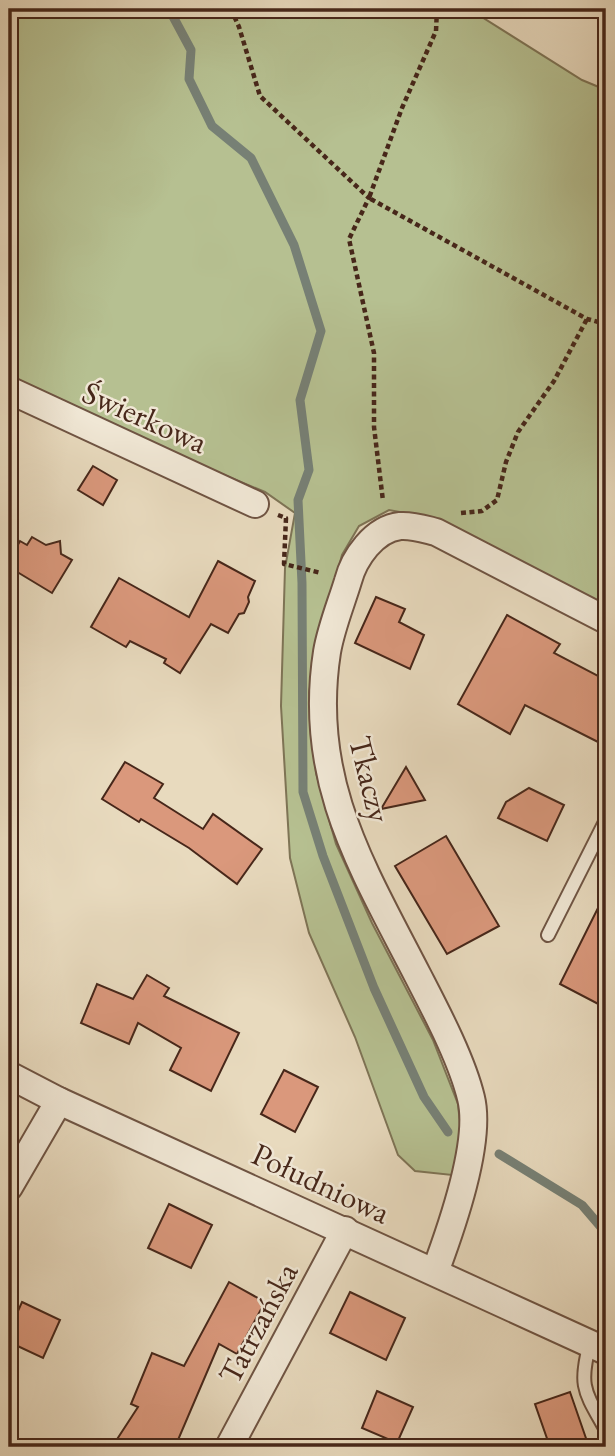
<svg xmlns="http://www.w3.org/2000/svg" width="615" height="1456" font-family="'EB Garamond',serif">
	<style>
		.green { fill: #b6c091; stroke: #7e7456; stroke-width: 2 }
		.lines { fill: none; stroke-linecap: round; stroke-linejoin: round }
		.stream { stroke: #778075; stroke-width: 9 }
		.building { fill: #da987c; stroke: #47271a; stroke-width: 2 }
		.lane-casing { stroke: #6f5443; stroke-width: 16 }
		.street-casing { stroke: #6f5443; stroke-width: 30 }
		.path { stroke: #47271a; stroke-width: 4.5; stroke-dasharray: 5 3.5; stroke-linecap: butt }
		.lane { stroke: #f0e7d5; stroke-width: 12 }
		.street { stroke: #f0e7d5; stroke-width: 26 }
		.labels { text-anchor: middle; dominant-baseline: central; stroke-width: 5; stroke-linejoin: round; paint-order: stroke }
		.street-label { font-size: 32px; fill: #47271a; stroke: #f0e7d5 }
	</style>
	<rect width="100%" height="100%" fill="#e8dabe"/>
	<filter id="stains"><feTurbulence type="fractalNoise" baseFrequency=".00286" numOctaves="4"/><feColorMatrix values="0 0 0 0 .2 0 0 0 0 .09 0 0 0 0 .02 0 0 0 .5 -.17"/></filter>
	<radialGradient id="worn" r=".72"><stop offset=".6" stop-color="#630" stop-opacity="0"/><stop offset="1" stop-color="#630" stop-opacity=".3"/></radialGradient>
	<path class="green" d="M 9,9 L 469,9 L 582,80 L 606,90 L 606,608 L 427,517 L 389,510 L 359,526 L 342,555 L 315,657 L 309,693 L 316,773 L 336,844 L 372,923 L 433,1040 L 458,1104 L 461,1134 L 452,1175 L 415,1171 L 398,1155 L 355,1037 L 309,933 L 290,858 L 281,706 L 285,568 L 295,513 L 265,492 L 122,432 L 9,377 Z"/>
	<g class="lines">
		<g class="stream">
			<path d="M 169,9 L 191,50 L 189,79 L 212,126 L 251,158 L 294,245 L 321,331 L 300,400 L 309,470 L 298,500 L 302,583 L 303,792 L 323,856 L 374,988 L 424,1097 L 448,1132"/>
			<path d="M 499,1154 L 582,1205 L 606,1233"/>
		</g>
	</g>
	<g class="building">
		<path d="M 93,466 L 117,480 L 103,505 L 78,490 Z"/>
		<path d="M 32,537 L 46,545 L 60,541 L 61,554 L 72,560 L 52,593 L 9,567 L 9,561 L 20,541 L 27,545 Z"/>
		<path d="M 218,561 L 255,581 L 248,597 L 249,602 L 244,613 L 239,614 L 228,633 L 211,624 L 180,673 L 164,663 L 166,659 L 130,641 L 126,647 L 91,627 L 119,578 L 189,617 Z"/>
		<path d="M 376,597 L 405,609 L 399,622 L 424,635 L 410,669 L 355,643 Z"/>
		<path d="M 507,615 L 560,644 L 554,653 L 606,680 L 606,746 L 525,705 L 510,734 L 458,704 Z"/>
		<path d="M 125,762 L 163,784 L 154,798 L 203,829 L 213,814 L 262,849 L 237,884 L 189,848 L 141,819 L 139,822 L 102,799 Z"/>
		<path d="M 406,767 L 425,800 L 381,809 Z"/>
		<path d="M 529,788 L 564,805 L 547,841 L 498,818 L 506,802 Z"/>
		<path d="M 446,836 L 499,926 L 447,954 L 395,866 Z"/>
		<path d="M 606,892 L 606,1008 L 560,984 Z"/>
		<path d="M 147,975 L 169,988 L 164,996 L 239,1033 L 211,1091 L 170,1070 L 181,1048 L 138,1023 L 129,1044 L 81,1023 L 97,984 L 133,999 Z"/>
		<path d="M 284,1070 L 318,1087 L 295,1132 L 261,1114 Z"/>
		<path d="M 169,1204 L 212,1225 L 191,1268 L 148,1248 Z"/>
		<path d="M 229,1282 L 265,1302 L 237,1354 L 219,1344 L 175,1447 L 112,1447 L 138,1407 L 131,1404 L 152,1353 L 184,1366 Z"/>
		<path d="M 350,1292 L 405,1318 L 386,1360 L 330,1333 Z"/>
		<path d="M 22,1302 L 60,1320 L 43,1358 L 9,1342 L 9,1331 Z"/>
		<path d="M 377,1391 L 413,1407 L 397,1443 L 362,1428 Z"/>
		<path d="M 570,1392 L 589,1447 L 550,1447 L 535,1404 Z"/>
	</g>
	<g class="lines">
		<defs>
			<g id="lane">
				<path d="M 548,935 L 606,820"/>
				<path d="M 590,1343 C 578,1387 585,1392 606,1430"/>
			</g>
			<g id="street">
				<path d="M 9,390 L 255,504"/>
				<path d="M 9,1075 L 59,1101 L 606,1351"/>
				<path d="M 9,1187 L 59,1101"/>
				<path d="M 435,1272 C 451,1229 482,1142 471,1098 C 462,1060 436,1011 418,976 C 362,867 307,780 327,652 C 331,628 341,604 348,581 C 354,558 374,529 400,526 C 412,525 424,529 436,532 L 606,620"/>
				<path d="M 229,1447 L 345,1230"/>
			</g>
		</defs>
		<use href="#lane" class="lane-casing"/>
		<use href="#street" class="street-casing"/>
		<g class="path">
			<path d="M 231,9 L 239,27 L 260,96 L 369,198 L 349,239 L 374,353 L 374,427 L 383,501"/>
			<path d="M 437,9 L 436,31 L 402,108 L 369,198 L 587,319 L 606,324"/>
			<path d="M 461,513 L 482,511 L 497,500 L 506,462 L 518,432 L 554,381 L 587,319"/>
			<path d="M 278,515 L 286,518 L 284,564 L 321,573"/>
		</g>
		<use href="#lane" class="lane"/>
		<use href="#street" class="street"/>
	</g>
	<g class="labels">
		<g class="street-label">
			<text transform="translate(145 417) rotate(24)">Świerkowa</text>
			<text transform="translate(370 779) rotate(76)">Tkaczy</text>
			<text transform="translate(321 1183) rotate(25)">Południowa</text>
			<text transform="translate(258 1323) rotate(-62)">Tatrzańska</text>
		</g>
	</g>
	<rect width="615" height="1456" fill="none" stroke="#e8dabe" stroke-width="35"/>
	<rect x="10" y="10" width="594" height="1435" fill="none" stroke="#47271a" stroke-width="3.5"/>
	<rect x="18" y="18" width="580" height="1421" fill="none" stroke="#47271a" stroke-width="2"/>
	<rect width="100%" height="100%" filter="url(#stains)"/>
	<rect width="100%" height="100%" fill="url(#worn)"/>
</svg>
